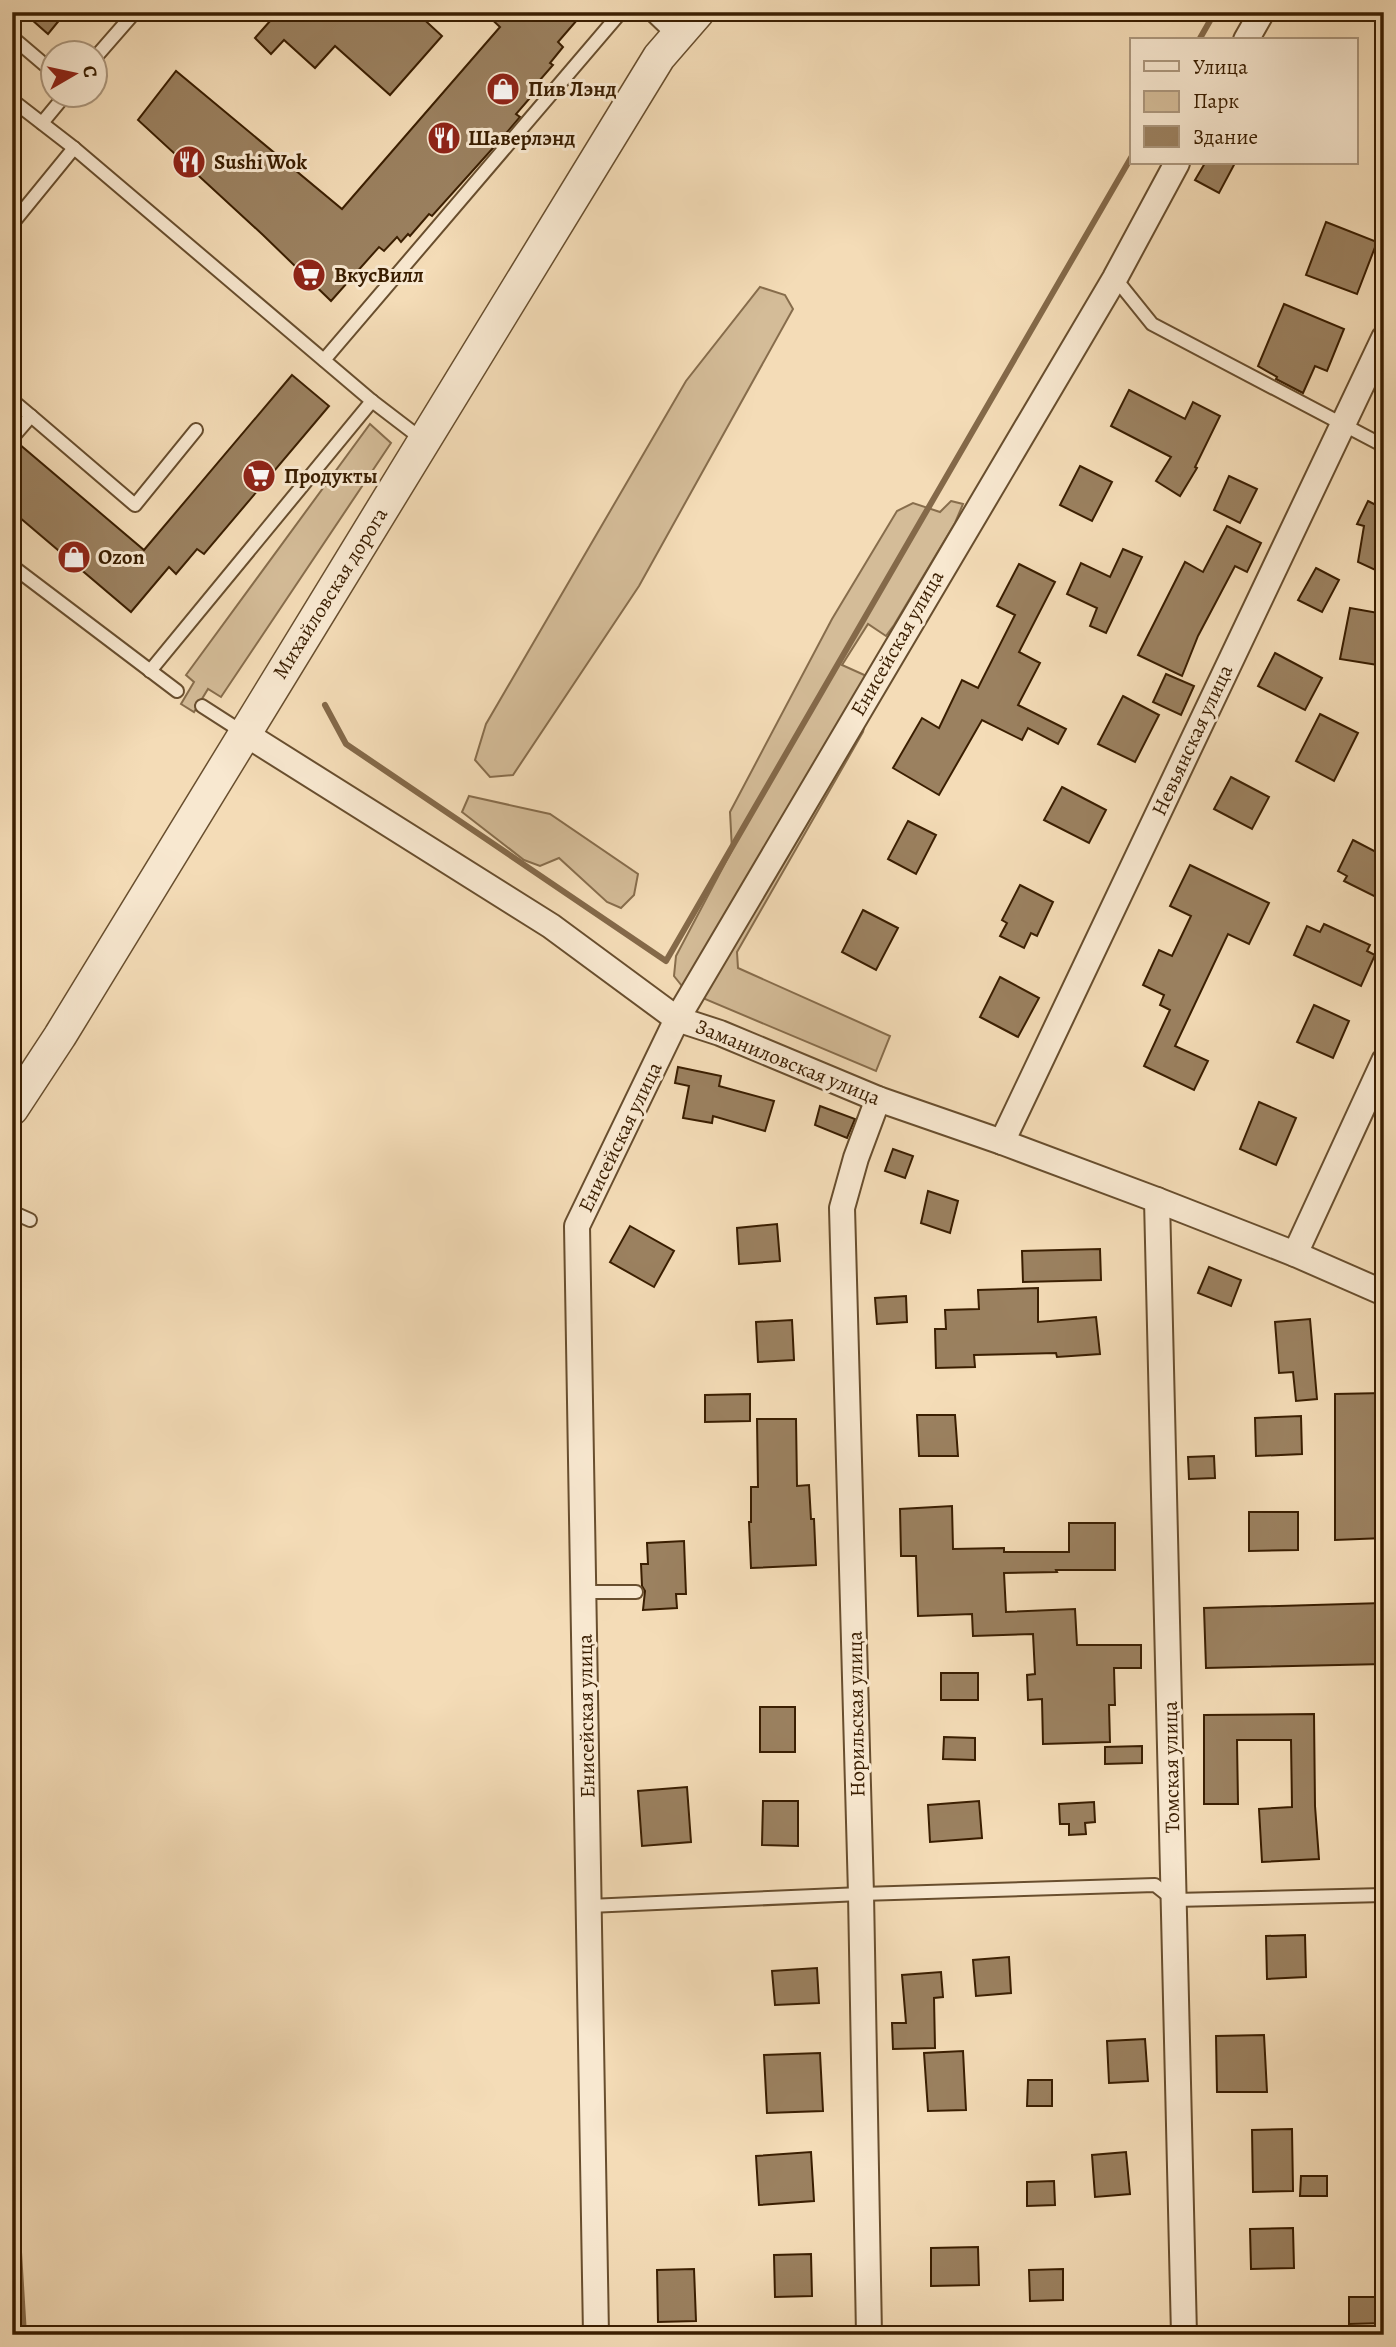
<svg xmlns="http://www.w3.org/2000/svg" width="1396" height="2347" font-family="Alegreya,serif">
	<style>
		.green { fill: #d4bc98; stroke: #876d4c; stroke-width: 2 }
		.lines { fill: none; stroke-linecap: round; stroke-linejoin: round }
		.stream { stroke: #846949; stroke-width: 6 }
		.building { fill: #9b8160; stroke: #3a1e01; stroke-width: 2 }
		.service-casing { stroke: #684e2e; stroke-width: 16 }
		.minor-casing { stroke: #684e2e; stroke-width: 28 }
		.tertiary-casing { stroke: #684e2e; stroke-width: 35 }
		.service { stroke: #f8e8d0; stroke-width: 12 }
		.minor { stroke: #f8e8d0; stroke-width: 24 }
		.tertiary { stroke: #f8e8d0; stroke-width: 32 }
		.labels { text-anchor: middle; dominant-baseline: central; stroke-width: 6; stroke-linejoin: round; paint-order: stroke }
		.poi-label { font-size: 21px; font-weight: bold; fill: #3a1e01; stroke: #f8e8d0; text-anchor: start }
		.street-label { font-size: 21px; fill: #3a1e01; stroke: #f8e8d0 }
	</style>
	<rect width="100%" height="100%" fill="#f4dcb7"/>
	<filter id="stains"><feTurbulence type="fractalNoise" baseFrequency=".00286" numOctaves="4"/><feColorMatrix values="0 0 0 0 .2 0 0 0 0 .09 0 0 0 0 .02 0 0 0 .5 -.17"/></filter>
	<radialGradient id="worn" r=".72"><stop offset=".6" stop-color="#630" stop-opacity="0"/><stop offset="1" stop-color="#630" stop-opacity=".3"/></radialGradient>
	<g class="green">
		<path d="M 760,287 L 785,295 L 793,309 L 639,586 L 513,775 L 490,777 L 475,760 L 486,724 L 686,381 Z"/>
		<path d="M 370,424 L 391,443 L 221,697 L 208,689 L 194,712 L 181,704 L 194,682 L 186,675 Z"/>
		<path d="M 951,501 L 963,504 L 955,523 L 894,625 L 886,636 L 868,624 L 842,665 L 871,678 L 873,690 L 863,732 L 737,952 L 738,968 L 890,1036 L 876,1071 L 686,991 L 674,976 L 676,956 L 732,850 L 730,812 L 832,619 L 897,511 L 913,503 L 940,512 Z"/>
		<path d="M 469,796 L 550,814 L 638,874 L 634,895 L 621,908 L 607,902 L 559,858 L 540,866 L 524,860 L 462,812 Z"/>
	</g>
	<g class="lines">
		<g class="stream">
			<path d="M 1199,40 L 1215,12"/>
			<path d="M 325,705 L 346,744 L 666,961 L 1132,156"/>
			<path d="M 12,2136 L 24,2335"/>
		</g>
	</g>
	<g class="building">
		<path d="M 23,12 L 66,12 L 48,34 Z"/>
		<path d="M 278,12 L 416,12 L 442,36 L 390,95 L 335,46 L 315,68 L 284,40 L 271,54 L 255,38 Z"/>
		<path d="M 484,12 L 584,12 L 558,42 L 563,47 L 550,63 L 553,65 L 533,88 L 536,91 L 516,114 L 520,117 L 502,138 L 432,216 L 429,214 L 410,236 L 408,234 L 401,242 L 397,237 L 384,251 L 379,247 L 331,301 L 263,235 L 138,120 L 176,71 L 342,209 L 500,27 Z"/>
		<path d="M 1205,163 L 1235,163 L 1219,193 L 1195,180 Z"/>
		<path d="M 1326,222 L 1377,242 L 1357,294 L 1306,275 Z"/>
		<path d="M 1284,304 L 1344,329 L 1327,371 L 1315,366 L 1303,393 L 1276,379 L 1277,377 L 1258,366 Z"/>
		<path d="M 292,375 L 329,406 L 204,554 L 197,549 L 176,574 L 169,567 L 131,612 L 12,511 L 12,447 L 19,444 L 144,550 Z"/>
		<path d="M 1129,390 L 1185,419 L 1193,402 L 1220,416 L 1195,467 L 1197,468 L 1180,496 L 1156,481 L 1171,457 L 1111,426 Z"/>
		<path d="M 1080,466 L 1112,482 L 1092,521 L 1060,505 Z"/>
		<path d="M 1229,476 L 1257,489 L 1240,523 L 1214,510 Z"/>
		<path d="M 1368,501 L 1384,509 L 1384,574 L 1358,562 L 1364,526 L 1357,524 Z"/>
		<path d="M 1227,526 L 1261,543 L 1247,572 L 1235,566 L 1198,636 L 1182,676 L 1138,655 L 1185,562 L 1203,572 Z"/>
		<path d="M 1123,549 L 1142,557 L 1106,633 L 1090,626 L 1097,608 L 1067,594 L 1081,563 L 1110,577 Z"/>
		<path d="M 1019,564 L 1055,582 L 1019,652 L 1040,663 L 1018,705 L 1066,729 L 1058,744 L 1028,728 L 1022,740 L 982,720 L 939,795 L 893,768 L 922,718 L 939,728 L 962,680 L 978,688 L 1015,615 L 997,606 Z"/>
		<path d="M 1316,568 L 1339,580 L 1322,612 L 1298,600 Z"/>
		<path d="M 1350,608 L 1384,614 L 1384,666 L 1340,659 Z"/>
		<path d="M 1275,653 L 1322,678 L 1305,710 L 1258,686 Z"/>
		<path d="M 1166,674 L 1194,686 L 1181,715 L 1153,702 Z"/>
		<path d="M 1123,696 L 1159,715 L 1135,762 L 1098,744 Z"/>
		<path d="M 1320,714 L 1358,733 L 1334,781 L 1296,761 Z"/>
		<path d="M 1231,777 L 1269,797 L 1252,829 L 1214,809 Z"/>
		<path d="M 1062,787 L 1106,810 L 1089,843 L 1044,820 Z"/>
		<path d="M 908,821 L 936,835 L 916,874 L 888,859 Z"/>
		<path d="M 1353,840 L 1384,856 L 1384,901 L 1344,881 L 1347,876 L 1338,871 Z"/>
		<path d="M 1190,865 L 1269,903 L 1249,944 L 1228,934 L 1175,1046 L 1208,1061 L 1194,1090 L 1144,1066 L 1170,1010 L 1160,1005 L 1164,995 L 1143,985 L 1159,950 L 1172,956 L 1191,916 L 1170,906 Z"/>
		<path d="M 1020,885 L 1053,902 L 1037,936 L 1031,933 L 1024,948 L 1000,936 L 1007,923 L 1002,920 Z"/>
		<path d="M 863,910 L 898,928 L 876,970 L 842,952 Z"/>
		<path d="M 1324,924 L 1370,945 L 1367,951 L 1375,955 L 1361,986 L 1294,955 L 1307,926 L 1320,932 Z"/>
		<path d="M 1000,977 L 1039,998 L 1018,1037 L 980,1017 Z"/>
		<path d="M 1314,1005 L 1349,1021 L 1333,1058 L 1297,1042 Z"/>
		<path d="M 678,1067 L 721,1076 L 719,1086 L 774,1101 L 765,1131 L 713,1116 L 712,1123 L 683,1118 L 689,1086 L 675,1083 Z"/>
		<path d="M 1259,1102 L 1296,1118 L 1276,1165 L 1240,1149 Z"/>
		<path d="M 820,1106 L 855,1119 L 847,1138 L 815,1125 Z"/>
		<path d="M 893,1149 L 913,1156 L 905,1178 L 885,1171 Z"/>
		<path d="M 928,1191 L 958,1201 L 950,1233 L 921,1223 Z"/>
		<path d="M 777,1224 L 780,1261 L 739,1264 L 737,1228 Z"/>
		<path d="M 630,1226 L 674,1251 L 654,1287 L 610,1262 Z"/>
		<path d="M 1100,1249 L 1101,1280 L 1023,1282 L 1022,1251 Z"/>
		<path d="M 1209,1267 L 1241,1280 L 1231,1306 L 1198,1293 Z"/>
		<path d="M 1038,1288 L 1038,1322 L 1096,1317 L 1100,1354 L 1057,1357 L 1056,1353 L 974,1355 L 975,1367 L 936,1368 L 935,1329 L 946,1329 L 945,1310 L 979,1309 L 978,1290 Z"/>
		<path d="M 906,1296 L 907,1322 L 877,1324 L 875,1298 Z"/>
		<path d="M 1310,1319 L 1317,1399 L 1296,1401 L 1293,1372 L 1279,1373 L 1275,1322 Z"/>
		<path d="M 792,1320 L 794,1360 L 758,1362 L 756,1322 Z"/>
		<path d="M 1384,1393 L 1384,1538 L 1335,1540 L 1335,1394 Z"/>
		<path d="M 750,1394 L 750,1421 L 705,1422 L 705,1395 Z"/>
		<path d="M 917,1415 L 955,1415 L 958,1456 L 919,1456 Z"/>
		<path d="M 1301,1416 L 1302,1454 L 1256,1456 L 1255,1418 Z"/>
		<path d="M 757,1419 L 796,1419 L 797,1486 L 809,1485 L 811,1519 L 814,1519 L 816,1565 L 751,1568 L 749,1522 L 751,1522 L 751,1487 L 758,1487 Z"/>
		<path d="M 1214,1456 L 1215,1478 L 1189,1479 L 1188,1457 Z"/>
		<path d="M 952,1506 L 953,1549 L 1004,1548 L 1004,1552 L 1069,1552 L 1069,1523 L 1115,1523 L 1115,1570 L 1056,1570 L 1057,1572 L 1004,1573 L 1006,1612 L 1075,1609 L 1077,1645 L 1141,1645 L 1141,1668 L 1114,1668 L 1115,1705 L 1109,1705 L 1110,1742 L 1043,1744 L 1042,1699 L 1028,1700 L 1027,1675 L 1035,1674 L 1033,1634 L 973,1636 L 972,1614 L 918,1616 L 916,1556 L 901,1556 L 900,1509 Z"/>
		<path d="M 1249,1512 L 1298,1512 L 1298,1550 L 1249,1551 Z"/>
		<path d="M 684,1541 L 686,1594 L 676,1594 L 677,1608 L 643,1610 L 645,1591 L 642,1586 L 641,1564 L 648,1564 L 647,1543 Z"/>
		<path d="M 1383,1603 L 1384,1664 L 1206,1668 L 1204,1608 Z"/>
		<rect x="941" y="1673" width="37" height="27"/>
		<rect x="760" y="1707" width="35" height="45"/>
		<path d="M 1314,1714 L 1315,1806 L 1319,1859 L 1262,1862 L 1259,1809 L 1292,1807 L 1291,1740 L 1237,1740 L 1238,1804 L 1204,1804 L 1204,1715 Z"/>
		<path d="M 944,1737 L 975,1738 L 975,1760 L 943,1759 Z"/>
		<path d="M 1142,1746 L 1142,1763 L 1105,1764 L 1105,1747 Z"/>
		<path d="M 687,1787 L 691,1842 L 642,1846 L 638,1791 Z"/>
		<path d="M 763,1801 L 798,1801 L 798,1846 L 762,1845 Z"/>
		<path d="M 979,1801 L 982,1838 L 930,1842 L 928,1805 Z"/>
		<path d="M 1094,1802 L 1095,1822 L 1085,1823 L 1086,1834 L 1069,1835 L 1069,1824 L 1060,1824 L 1059,1804 Z"/>
		<path d="M 1305,1935 L 1306,1977 L 1267,1979 L 1266,1936 Z"/>
		<path d="M 1009,1957 L 1011,1993 L 976,1996 L 973,1960 Z"/>
		<path d="M 817,1968 L 819,2003 L 775,2005 L 772,1971 Z"/>
		<path d="M 941,1972 L 943,1997 L 934,1998 L 935,2048 L 893,2049 L 892,2023 L 906,2023 L 902,1975 Z"/>
		<path d="M 1264,2035 L 1267,2092 L 1217,2092 L 1216,2036 Z"/>
		<path d="M 1145,2039 L 1148,2081 L 1109,2083 L 1107,2041 Z"/>
		<path d="M 963,2051 L 966,2110 L 928,2111 L 924,2053 Z"/>
		<path d="M 820,2053 L 823,2111 L 767,2113 L 764,2055 Z"/>
		<path d="M 1028,2080 L 1052,2080 L 1052,2106 L 1027,2106 Z"/>
		<path d="M 1292,2129 L 1293,2191 L 1253,2192 L 1252,2130 Z"/>
		<path d="M 811,2152 L 814,2201 L 759,2205 L 756,2156 Z"/>
		<path d="M 1126,2152 L 1130,2194 L 1095,2197 L 1092,2155 Z"/>
		<path d="M 1301,2176 L 1327,2176 L 1327,2196 L 1300,2196 Z"/>
		<path d="M 1054,2181 L 1055,2205 L 1027,2206 L 1027,2182 Z"/>
		<path d="M 1293,2228 L 1294,2268 L 1251,2269 L 1250,2229 Z"/>
		<path d="M 978,2247 L 979,2285 L 931,2286 L 931,2248 Z"/>
		<path d="M 811,2254 L 812,2296 L 775,2297 L 774,2255 Z"/>
		<path d="M 694,2269 L 696,2321 L 658,2322 L 657,2270 Z"/>
		<path d="M 1063,2269 L 1063,2300 L 1030,2301 L 1029,2270 Z"/>
		<path d="M 1349,2297 L 1384,2297 L 1384,2323 L 1349,2324 Z"/>
	</g>
	<g class="lines">
		<defs>
			<g id="service">
				<path d="M 649,12 L 676,38"/>
				<path d="M 12,37 L 52,71"/>
				<path d="M 94,59 L 135,12"/>
				<path d="M 12,100 L 74,148 L 372,401 L 423,440"/>
				<path d="M 42,123 L 66,94"/>
				<path d="M 12,224 L 74,148"/>
				<path d="M 1115,278 L 1152,324 L 1384,446"/>
				<path d="M 324,360 L 621,12"/>
				<path d="M 12,400 L 31,416"/>
				<path d="M 12,438 L 31,416 L 135,505 L 196,430"/>
				<path d="M 12,566 L 177,691"/>
				<path d="M 150,671 L 372,401"/>
				<path d="M 202,706 L 244,733"/>
				<path d="M 12,1212 L 30,1220"/>
				<path d="M 584,1592 L 636,1592"/>
				<path d="M 589,1906 L 861,1894 L 1155,1885 L 1174,1900 L 1384,1895"/>
			</g>
			<g id="minor">
				<path d="M 1246,40 L 1262,12"/>
				<path d="M 244,733 L 551,926 L 677,1019 L 720,1033 L 878,1099 L 1002,1142 L 1157,1200 L 1295,1254 L 1384,1293"/>
				<path d="M 1002,1142 L 1384,338"/>
				<path d="M 1157,1200 L 1184,2335"/>
				<path d="M 1295,1254 L 1384,1061"/>
				<path d="M 596,2335 L 577,1226 L 677,1019 L 1115,278 L 1177,163"/>
				<path d="M 869,2335 L 861,1894 L 842,1208 L 856,1158 L 878,1099"/>
			</g>
			<path id="tertiary" d="M 12,1109 L 60,1036 L 659,57 L 698,12"/>
		</defs>
		<use href="#service" class="service-casing"/>
		<use href="#minor" class="minor-casing"/>
		<use href="#tertiary" class="tertiary-casing"/>
		<use href="#service" class="service"/>
		<use href="#minor" class="minor"/>
		<use href="#tertiary" class="tertiary"/>
	</g>
	<defs>
		<symbol id="shop-disc" viewBox="-11 -11 22 22"><circle r="9.5" fill="#8f2418" stroke="#f8e8d0"/><path d="M-5-2.5h2.3a2.7 3.5 0 0 1 5.4 0H5L5.5 6h-11ZM-1.5-2.5h3a1.5 2.3 0 0 0-3 0Z" fill="#fff"/></symbol>
		<symbol id="restaurant-disc" viewBox="-11 -11 22 22"><circle r="9.5" fill="#8f2418" stroke="#f8e8d0"/><path d="M-5-6h1v4h1v-4h1v4h1v-4h1v5L-1.5 .5V6h-2V.5L-5-1ZM5-6V6H3V1.5H1.5Q1.5-4 5-6Z" fill="#fff"/></symbol>
		<symbol id="supermarket-disc" viewBox="-11 -11 22 22"><circle r="9.5" fill="#8f2418" stroke="#f8e8d0"/><path d="M-6-5.5h2.5l.6 2H6L4.5 2H-2.5L-4.4-4H-6ZM-1.5 3.2a1.3 1.3 0 1 0 .1 0ZM3 3.2a1.3 1.3 0 1 0 .1 0Z" fill="#fff"/></symbol>
	</defs>
	<g fill-rule="evenodd">
		<use href="#shop-disc" x="484" y="70" width="38" height="38"/>
		<use href="#restaurant-disc" x="425" y="119" width="38" height="38"/>
		<use href="#restaurant-disc" x="170" y="143" width="38" height="38"/>
		<use href="#supermarket-disc" x="290" y="256" width="38" height="38"/>
		<use href="#supermarket-disc" x="240" y="457" width="38" height="38"/>
		<use href="#shop-disc" x="55" y="538" width="38" height="38"/>
	</g>
	<g class="labels">
		<g class="poi-label">
			<text x="528" y="89">Пив Лэнд</text>
			<text x="468" y="138">Шаверлэнд</text>
			<text x="214" y="162">Sushi Wok</text>
			<text x="334" y="275">ВкусВилл</text>
			<text x="284" y="476">Продукты</text>
			<text x="98" y="557">Ozon</text>
		</g>
		<g class="street-label">
			<text transform="translate(330 593) rotate(-58)">Михайловская дорога</text>
			<text transform="translate(897 643) rotate(-60)">Енисейская улица</text>
			<text transform="translate(1192 740) rotate(-65)">Невьянская улица</text>
			<text transform="translate(788 1062) rotate(22)">Заманиловская улица</text>
			<text transform="translate(620 1137) rotate(-64)">Енисейская улица</text>
			<text transform="translate(856 1714) rotate(-91)">Норильская улица</text>
			<text transform="translate(586 1716) rotate(-91)">Енисейская улица</text>
			<text transform="translate(1171 1767) rotate(-91)">Томская улица</text>
		</g>
	</g>
	<rect width="1396" height="2347" fill="none" stroke="#f4dcb7" stroke-width="42"/>
	<rect x="14" y="14" width="1368" height="2319" fill="none" stroke="#3a1e01" stroke-width="3.5"/>
	<rect x="21" y="21" width="1354" height="2305" fill="none" stroke="#3a1e01" stroke-width="2"/>
	<rect x="1130" y="38" width="228" height="126" fill="#f8e8d0" stroke="#ac977d" stroke-width="2"/>
	<rect x="1144" y="61" width="35" height="10" fill="#f8e8d0" stroke="#ac977d" stroke-width="2"/>
	<text x="1193" y="74" font-size="21" fill="#3a1e01">Улица</text>
	<rect x="1144" y="91" width="35" height="21" fill="#d4bc98" stroke="#ac977d" stroke-width="2"/>
	<text x="1193" y="108" font-size="21" fill="#3a1e01">Парк</text>
	<rect x="1144" y="126" width="35" height="21" fill="#9b8160" stroke="#ac977d" stroke-width="2"/>
	<text x="1193" y="144" font-size="21" fill="#3a1e01">Здание</text>
	<g transform="translate(74 74) rotate(81)"><circle r="33" fill="#f8e8d0" stroke="#ac977d" stroke-width="2"/>
	<path d="M0-5L12 26L0 18L-12 26Z" fill="#8f2418"/>
	<text y="-10" font-size="19" font-weight="bold" text-anchor="middle" fill="#3a1e01">С</text>
	</g>
	<rect width="100%" height="100%" filter="url(#stains)"/>
	<rect width="100%" height="100%" fill="url(#worn)"/>
</svg>
